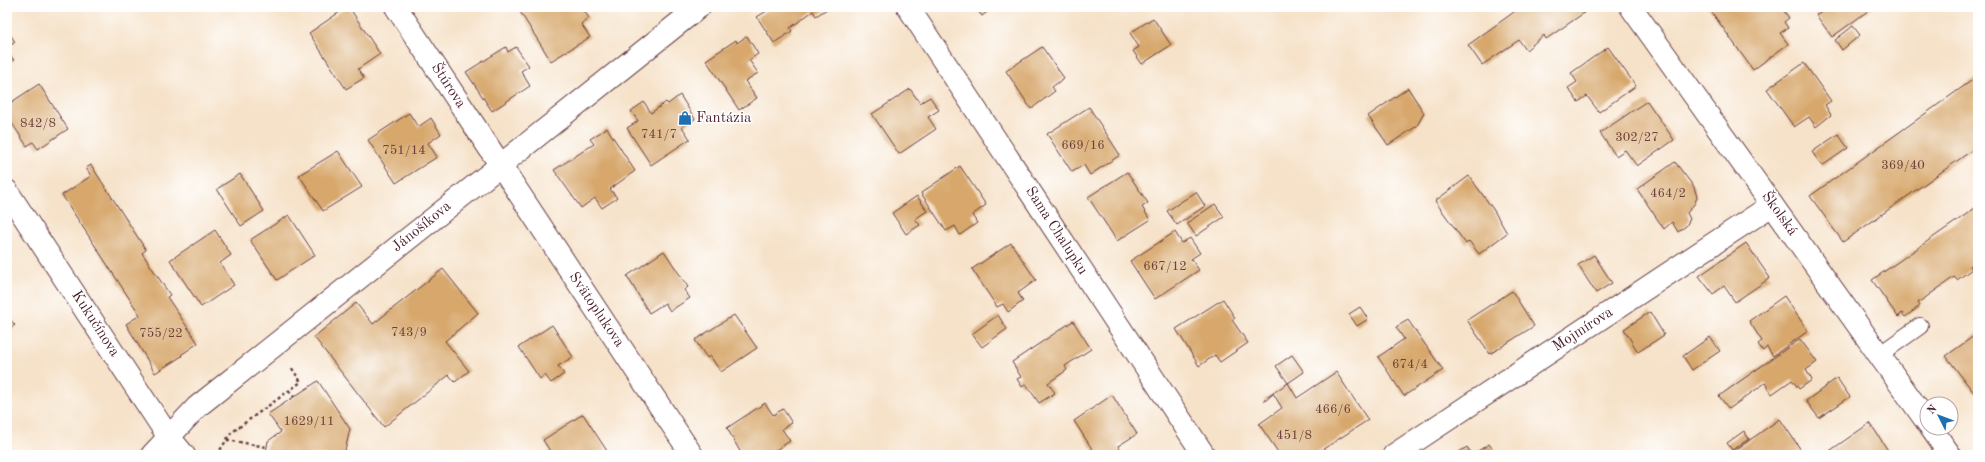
<svg xmlns="http://www.w3.org/2000/svg" width="1985" height="462" font-family="'Old Standard TT',serif">
	<style>
		.building { fill: #d7a76c }
		.lines { fill: none; stroke-linecap: round; stroke-linejoin: round }
		.service-casing { stroke: #643c43; stroke-width: 18 }
		.minor-casing { stroke: #643c43; stroke-width: 24 }
		.path { stroke: #643c43; stroke-width: 2.5; stroke-dasharray: 3 3; stroke-linecap: butt }
		.service { stroke: #fff; stroke-width: 16 }
		.minor { stroke: #fff; stroke-width: 22 }
		.labels { text-anchor: middle; dominant-baseline: central; stroke-width: 3; stroke-linejoin: round; paint-order: stroke }
		.number-label { font-size: 13px; fill: #6d413b }
		.street-label { font-size: 15px; fill: #4a1f2b; stroke: #fff }
		.poi-label { font-size: 15px; fill: #4a1f2b; stroke: #fff; text-anchor: start }
	</style>
	<rect width="100%" height="100%" fill="#fff"/>
	<filter id="ink" filterUnits="userSpaceOnUse"><feTurbulence type="fractalNoise" baseFrequency=".025" numOctaves="2"/><feDisplacementMap in="SourceGraphic" scale="8" xChannelSelector="R" yChannelSelector="G"/><feConvolveMatrix kernelMatrix="1 2 1 2 8 2 1 2 1" color-interpolation-filters="sRGB"/></filter>
	<filter id="wash" filterUnits="userSpaceOnUse"><feTurbulence type="fractalNoise" baseFrequency=".012" numOctaves="4" result="noise"/><feDisplacementMap in="SourceGraphic" scale="16" xChannelSelector="R" yChannelSelector="G"/><feGaussianBlur stdDeviation="0.9" result="paint"/><feColorMatrix in="noise" values="0 0 0 0 0 0 0 0 0 0 0 0 0 0 0 0 0 1.4 0 .05"/><feComposite in="paint" operator="in"/></filter>
	<g filter="url(#wash)">
		<rect width="100%" height="100%" fill="#f6e2c9"/>
		<g id="blocks">
			<g class="building">
				<path d="M 347,7 L 349,7 L 380,54 L 358,69 L 364,78 L 346,89 L 309,33 Z"/>
				<path d="M 517,7 L 582,7 L 589,18 L 581,24 L 590,37 L 551,61 Z"/>
				<path d="M 773,7 L 830,7 L 816,16 L 813,11 L 790,28 L 792,31 L 774,43 L 757,17 Z"/>
				<path d="M 975,7 L 994,7 L 982,16 Z"/>
				<path d="M 1521,7 L 1580,7 L 1584,13 L 1546,39 L 1544,35 L 1526,50 L 1519,40 L 1482,65 L 1468,45 Z"/>
				<path d="M 1708,7 L 1781,7 L 1789,18 L 1784,22 L 1788,28 L 1780,33 L 1788,44 L 1753,70 Z"/>
				<path d="M 1827,7 L 1871,7 L 1872,8 L 1832,37 L 1816,15 Z"/>
				<path d="M 1153,18 L 1171,45 L 1142,64 L 1133,51 L 1139,47 L 1130,33 Z"/>
				<path d="M 1853,26 L 1860,35 L 1842,50 L 1835,40 Z"/>
				<path d="M 7,29 L 15,42 L 7,48 Z"/>
				<path d="M 747,36 L 758,54 L 749,60 L 758,73 L 745,81 L 757,98 L 739,110 L 706,60 L 736,40 L 737,43 Z"/>
				<path d="M 506,47 L 508,52 L 516,47 L 529,66 L 521,71 L 530,86 L 492,111 L 466,72 Z"/>
				<path d="M 1042,47 L 1064,78 L 1052,87 L 1055,91 L 1031,109 L 1006,71 Z"/>
				<path d="M 1608,47 L 1636,86 L 1599,112 L 1587,96 L 1578,102 L 1568,88 L 1577,82 L 1571,73 Z"/>
				<path d="M 7,51 L 14,60 L 7,65 Z"/>
				<path d="M 1804,63 L 1831,101 L 1825,105 L 1831,115 L 1816,127 L 1809,117 L 1794,127 L 1767,89 Z"/>
				<path d="M 1978,76 L 1978,146 L 1843,242 L 1810,196 Z"/>
				<path d="M 39,84 L 68,129 L 38,149 L 33,142 L 27,146 L 7,116 L 7,105 Z"/>
				<path d="M 1408,88 L 1424,113 L 1417,126 L 1388,145 L 1368,116 Z"/>
				<path d="M 910,89 L 920,103 L 930,97 L 939,110 L 928,117 L 936,129 L 899,154 L 872,114 Z"/>
				<path d="M 680,95 L 695,119 L 682,127 L 690,139 L 651,165 L 627,128 L 638,121 L 631,111 L 644,102 L 651,113 L 666,102 L 668,104 Z"/>
				<path d="M 1647,101 L 1674,140 L 1637,166 L 1625,150 L 1616,156 L 1600,133 Z"/>
				<path d="M 1089,107 L 1120,155 L 1090,175 L 1084,165 L 1072,172 L 1047,134 Z"/>
				<path d="M 409,113 L 418,127 L 431,118 L 441,134 L 428,143 L 437,157 L 396,183 L 368,140 Z"/>
				<path d="M 607,128 L 635,171 L 610,189 L 617,198 L 602,208 L 595,198 L 581,208 L 554,170 L 594,144 L 590,139 Z"/>
				<path d="M 1838,134 L 1848,148 L 1822,166 L 1812,152 Z"/>
				<path d="M 338,151 L 362,187 L 323,211 L 299,175 Z"/>
				<path d="M 1675,162 L 1694,187 L 1697,197 L 1695,203 L 1687,213 L 1690,219 L 1686,226 L 1678,232 L 1672,222 L 1664,229 L 1637,189 Z"/>
				<path d="M 91,165 L 146,250 L 142,253 L 170,295 L 167,297 L 198,343 L 181,355 L 182,356 L 155,373 L 126,324 L 140,315 L 62,195 L 91,176 L 86,168 Z"/>
				<path d="M 960,166 L 986,205 L 972,215 L 977,223 L 960,235 L 955,226 L 946,231 L 921,193 Z"/>
				<path d="M 1127,172 L 1148,203 L 1142,207 L 1150,220 L 1117,241 L 1088,197 Z"/>
				<path d="M 240,174 L 264,211 L 241,226 L 217,189 Z"/>
				<path d="M 1469,176 L 1493,209 L 1507,233 L 1479,254 L 1469,241 L 1466,244 L 1435,201 Z"/>
				<path d="M 1196,192 L 1205,206 L 1177,225 L 1167,211 Z"/>
				<path d="M 917,196 L 927,211 L 915,219 L 920,225 L 906,234 L 892,213 Z"/>
				<path d="M 1215,204 L 1224,217 L 1196,236 L 1187,223 Z"/>
				<path d="M 1978,206 L 1978,260 L 1970,266 L 1972,269 L 1957,280 L 1954,277 L 1918,303 L 1920,306 L 1905,317 L 1902,313 L 1898,317 L 1872,280 Z"/>
				<path d="M 289,215 L 315,255 L 277,280 L 250,240 Z"/>
				<path d="M 215,230 L 231,255 L 220,263 L 234,285 L 201,307 L 170,260 Z"/>
				<path d="M 1175,232 L 1182,243 L 1190,238 L 1200,253 L 1191,259 L 1199,270 L 1155,299 L 1130,261 Z"/>
				<path d="M 1011,243 L 1036,280 L 1018,293 L 1023,301 L 1008,312 L 1003,304 L 997,307 L 972,269 Z"/>
				<path d="M 1746,243 L 1770,278 L 1735,302 L 1724,286 L 1713,294 L 1699,276 Z"/>
				<path d="M 664,251 L 688,287 L 684,290 L 690,298 L 670,311 L 665,303 L 649,313 L 627,276 Z"/>
				<path d="M 1594,255 L 1612,283 L 1596,293 L 1578,265 Z"/>
				<path d="M 443,269 L 478,313 L 445,341 L 469,371 L 455,382 L 449,375 L 384,427 L 314,337 L 356,303 L 373,324 Z"/>
				<path d="M 1512,291 L 1534,326 L 1490,354 L 1467,320 Z"/>
				<path d="M 1784,296 L 1808,331 L 1773,356 L 1767,347 L 1763,351 L 1758,344 L 1762,341 L 1749,321 Z"/>
				<path d="M 1223,299 L 1235,318 L 1232,320 L 1248,343 L 1220,362 L 1215,355 L 1199,366 L 1176,329 Z"/>
				<path d="M 1360,307 L 1368,319 L 1357,326 L 1349,314 Z"/>
				<path d="M 1650,312 L 1664,335 L 1638,352 L 1624,329 Z"/>
				<path d="M 734,315 L 757,348 L 721,372 L 710,356 L 707,358 L 695,340 Z"/>
				<path d="M 998,315 L 1007,329 L 982,347 L 972,334 Z"/>
				<path d="M 7,316 L 15,325 L 7,332 Z"/>
				<path d="M 1408,320 L 1443,370 L 1404,396 L 1378,357 L 1404,339 L 1396,327 Z"/>
				<path d="M 1073,321 L 1091,349 L 1065,366 L 1067,370 L 1048,383 L 1055,393 L 1039,403 L 1026,384 L 1022,387 L 1017,379 L 1021,377 L 1012,362 Z"/>
				<path d="M 552,325 L 573,357 L 558,366 L 564,374 L 551,383 L 545,375 L 540,379 L 519,347 Z"/>
				<path d="M 1978,333 L 1978,390 L 1974,393 L 1946,356 Z"/>
				<path d="M 1710,337 L 1720,351 L 1692,370 L 1683,356 Z"/>
				<path d="M 1800,339 L 1817,362 L 1806,370 L 1812,380 L 1799,389 L 1792,380 L 1772,394 L 1765,383 L 1729,409 L 1719,396 Z"/>
				<path d="M 1292,355 L 1304,372 L 1288,383 L 1276,366 Z"/>
				<path d="M 1336,372 L 1368,420 L 1314,455 L 1280,455 L 1259,424 L 1282,408 L 1273,393 L 1288,383 L 1297,398 Z"/>
				<path d="M 1837,378 L 1850,397 L 1819,418 L 1806,401 Z"/>
				<path d="M 318,381 L 350,429 L 344,455 L 268,455 L 266,452 L 268,441 L 281,432 L 268,414 Z"/>
				<path d="M 1272,394 L 1273,394 L 1265,401 L 1264,399 Z"/>
				<path d="M 1112,395 L 1137,434 L 1118,446 L 1124,455 L 1096,455 L 1074,421 Z"/>
				<path d="M 765,403 L 773,415 L 783,409 L 792,423 L 782,429 L 790,441 L 768,455 L 742,455 L 727,428 Z"/>
				<path d="M 583,414 L 607,451 L 601,455 L 543,455 L 550,451 L 543,440 Z"/>
				<path d="M 1780,419 L 1803,453 L 1801,455 L 1728,455 Z"/>
				<path d="M 1870,423 L 1891,455 L 1830,455 L 1828,452 Z"/>
				<path d="M 1744,431 L 1749,439 L 1732,450 L 1727,443 Z"/>
				<path d="M 1489,444 L 1497,455 L 1472,455 Z"/>
				<path d="M 1467,447 L 1472,455 L 1454,455 Z"/>
			</g>
		</g>
	</g>
	<g filter="url(#ink)">
		<use href="#blocks" fill-opacity="0" stroke="#643c43" stroke-width="1"/>
		<g class="lines">
			<defs>
				<path id="service" d="M 1879,355 L 1920,326"/>
				<g id="minor">
					<path d="M 396,7 L 692,455"/>
					<path d="M 908,7 L 1204,455"/>
					<path d="M 1631,7 L 1927,422"/>
					<path d="M 7,191 L 168,436 L 184,455"/>
					<path d="M 1931,428 L 1950,455"/>
					<path d="M 152,455 L 197,407 L 699,7"/>
					<path d="M 1394,455 L 1772,205"/>
				</g>
			</defs>
			<use href="#service" class="service-casing"/>
			<use href="#minor" class="minor-casing"/>
			<g class="path">
				<path d="M 289,391 L 294,397"/>
				<path d="M 227,440 L 267,447"/>
				<path d="M 217,455 L 231,433 L 301,382 L 291,367"/>
			</g>
			<use href="#service" class="service"/>
			<use href="#minor" class="minor"/>
		</g>
	</g>
	<defs>
		<symbol id="shop-bare" viewBox="-9 -9 18 18"><path d="M-5-2.5h2.3a2.7 3.5 0 0 1 5.4 0H5L5.5 6h-11ZM-1.5-2.5h3a1.5 2.3 0 0 0-3 0Z" fill="#1f6fb2" stroke="#fff" stroke-width="2.5" paint-order="stroke"/></symbol>
	</defs>
	<g fill-rule="evenodd">
		<use href="#shop-bare" x="675" y="108" width="20" height="20"/>
	</g>
	<g class="labels">
		<g class="number-label">
			<text x="38" y="123">842/8</text>
			<text x="659" y="134">741/7</text>
			<text x="1637" y="137">302/27</text>
			<text x="1083" y="145">669/16</text>
			<text x="404" y="150">751/14</text>
			<text x="1903" y="165">369/40</text>
			<text x="1668" y="193">464/2</text>
			<text x="1165" y="266">667/12</text>
			<text x="409" y="332">743/9</text>
			<text x="161" y="333">755/22</text>
			<text x="1410" y="364">674/4</text>
			<text x="1333" y="409">466/6</text>
			<text x="309" y="421">1629/11</text>
			<text x="1294" y="435">451/8</text>
		</g>
		<g class="street-label">
			<text transform="translate(448 86) rotate(57)">Štúrova</text>
			<text transform="translate(1779 214) rotate(54)">Školská</text>
			<text transform="translate(422 227) rotate(-39)">Jánošíkova</text>
			<text transform="translate(1056 231) rotate(57)">Sama Chalupku</text>
			<text transform="translate(596 310) rotate(56)">Svätoplukova</text>
			<text transform="translate(95 324) rotate(57)">Kukučínova</text>
			<text transform="translate(1583 330) rotate(-33)">Mojmírova</text>
		</g>
		<g class="poi-label">
			<text x="696" y="118">Fantázia</text>
		</g>
	</g>
	<rect width="1985" height="462" fill="none" stroke="#fff" stroke-width="24"/>
	<g transform="translate(1939 416) rotate(312)"><circle r="19" fill="#ffffff" stroke="#b7a5aa"/>
	<path d="M0-3L7 15L0 10L-7 15Z" fill="#1f6fb2"/>
	<text y="-6" font-size="11" font-weight="bold" text-anchor="middle" fill="#4a1f2b">N</text>
	</g>
</svg>
